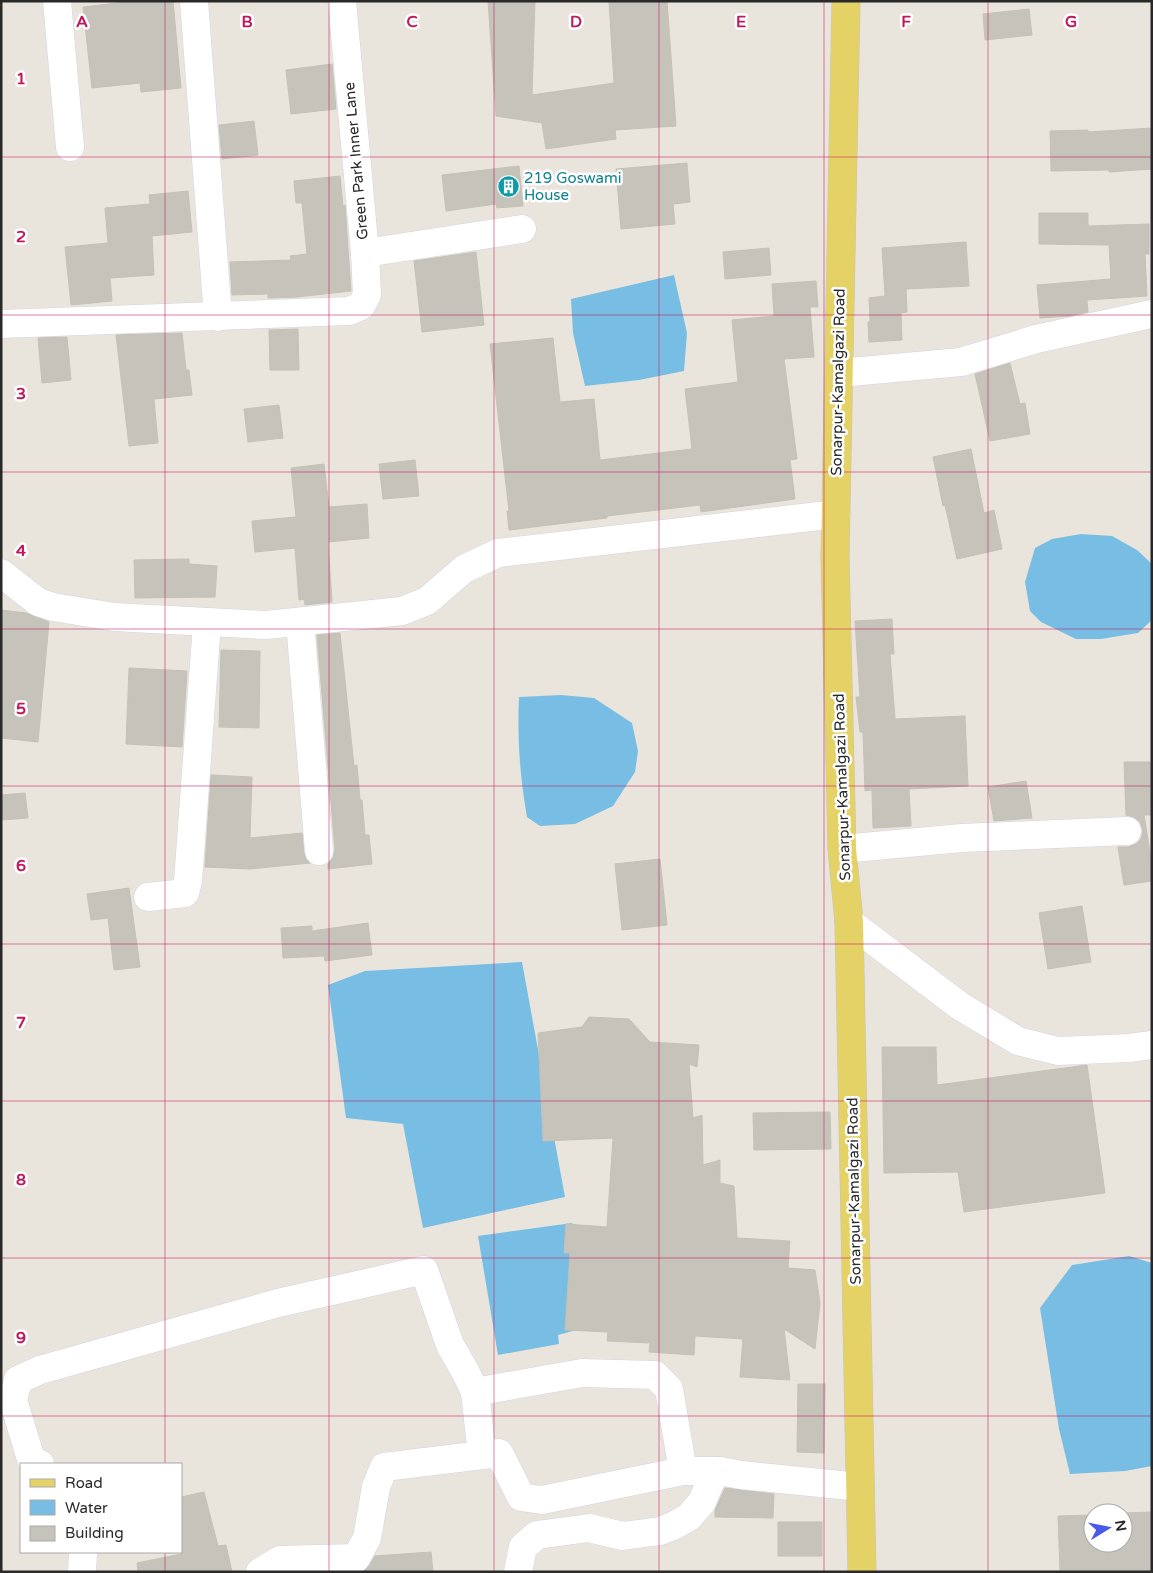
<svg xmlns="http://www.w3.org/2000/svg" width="1153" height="1573" font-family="'Varela Round',sans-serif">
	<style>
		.water { fill: #78bee4 }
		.building { fill: #c6c3bb; stroke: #c5c1b6 }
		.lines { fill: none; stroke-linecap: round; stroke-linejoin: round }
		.minor-casing { stroke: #d2d3e1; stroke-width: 29 }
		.major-casing { stroke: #c3c3c3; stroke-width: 29 }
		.minor { stroke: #fff; stroke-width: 28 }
		.major { stroke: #e5d267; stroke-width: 28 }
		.grid { fill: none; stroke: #c2185b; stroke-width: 1; stroke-opacity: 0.55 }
		.labels { text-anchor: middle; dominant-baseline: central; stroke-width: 5; stroke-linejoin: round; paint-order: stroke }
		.street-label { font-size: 15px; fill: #292929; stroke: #fff }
		.culture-label { font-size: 15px; fill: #0d838f; stroke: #fff; text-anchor: start }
		.grid-label { font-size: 16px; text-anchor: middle; font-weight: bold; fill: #c2185b; stroke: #fff; stroke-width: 5; stroke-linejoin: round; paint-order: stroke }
	</style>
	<rect width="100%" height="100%" fill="#eae5dc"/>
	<g class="water">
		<path d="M 674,275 L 687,333 L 684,371 L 639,380 L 585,386 L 573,333 L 571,299 Z"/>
		<path d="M 1081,534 L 1112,536 L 1137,550 L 1152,564 L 1152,620 L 1138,633 L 1101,639 L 1076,639 L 1041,622 L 1030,611 L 1025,582 L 1035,548 L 1052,539 Z"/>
		<path d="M 561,695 L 594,698 L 632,723 L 638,751 L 635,772 L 613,806 L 575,824 L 540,826 L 527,817 C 520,777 517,738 519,697 Z"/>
		<path d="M 522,962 L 565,1197 L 423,1228 L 403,1124 L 346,1118 L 328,985 L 365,971 Z"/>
		<path d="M 572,1223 L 591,1326 L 558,1335 L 559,1344 L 498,1355 L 478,1236 Z"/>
		<path d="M 1129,1256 L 1152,1263 L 1152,1466 L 1125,1471 L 1070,1474 L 1059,1429 L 1040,1308 L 1072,1265 Z"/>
	</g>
	<g class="building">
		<path d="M 134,1 L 173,1 L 181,88 L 141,92 L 140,83 L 92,88 L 83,7 Z"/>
		<path d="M 488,1 L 535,1 L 532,95 L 614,83 L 609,1 L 667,1 L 676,126 L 615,130 L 616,139 L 546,149 L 542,123 L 496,116 Z"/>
		<path d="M 1029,9 L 1032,35 L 985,40 L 983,14 Z"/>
		<path d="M 332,64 L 336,109 L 291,114 L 286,70 Z"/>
		<path d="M 254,121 L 258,155 L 222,159 L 219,125 Z"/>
		<path d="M 1152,128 L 1152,169 L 1109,172 L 1109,170 L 1051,171 L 1050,131 L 1088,130 L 1088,132 Z"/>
		<path d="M 687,163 L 690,202 L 673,204 L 675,224 L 621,229 L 616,169 Z"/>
		<path d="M 519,166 L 523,206 L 497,208 L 496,204 L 446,211 L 442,175 Z"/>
		<path d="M 340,176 L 343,206 L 345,205 L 351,291 L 297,297 L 268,298 L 268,294 L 232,295 L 230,262 L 291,260 L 290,256 L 307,254 L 302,203 L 296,203 L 294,181 Z"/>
		<path d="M 188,191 L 192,232 L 152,236 L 154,275 L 110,278 L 112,301 L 71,305 L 65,247 L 108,243 L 105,208 L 150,204 L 149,195 Z"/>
		<path d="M 1039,213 L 1088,213 L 1088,226 L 1149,224 L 1149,254 L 1145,254 L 1147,296 L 1087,300 L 1088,312 L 1070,316 L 1040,318 L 1037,285 L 1111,279 L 1109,245 L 1039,244 Z"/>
		<path d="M 966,242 L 969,286 L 906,289 L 907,312 L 901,313 L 902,340 L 869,342 L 868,322 L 870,321 L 869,298 L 885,296 L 882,248 Z"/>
		<path d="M 769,248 L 771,275 L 725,279 L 723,252 Z"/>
		<path d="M 476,252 L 484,325 L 422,332 L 414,261 Z"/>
		<path d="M 816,281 L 818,307 L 810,307 L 814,357 L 784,359 L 797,459 L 790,460 L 795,499 L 701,512 L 700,505 L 607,516 L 607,518 L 509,530 L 507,511 L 509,511 L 490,344 L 553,338 L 560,402 L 594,399 L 600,460 L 692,449 L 685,389 L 738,382 L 732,320 L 774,316 L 772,284 Z"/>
		<path d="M 298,329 L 299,370 L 270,370 L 269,330 Z"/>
		<path d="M 182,333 L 186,370 L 189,370 L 192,395 L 154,399 L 158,443 L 129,446 L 116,335 Z"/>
		<path d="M 67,337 L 71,380 L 42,383 L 38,338 Z"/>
		<path d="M 1010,363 L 1020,404 L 1025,403 L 1030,434 L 990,441 L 975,374 Z"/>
		<path d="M 279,405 L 283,438 L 248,442 L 244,409 Z"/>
		<path d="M 971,449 L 984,513 L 994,510 L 1002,549 L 957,559 L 945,505 L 943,506 L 933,457 Z"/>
		<path d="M 415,460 L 419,496 L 383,499 L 379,464 Z"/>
		<path d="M 324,464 L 329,507 L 367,504 L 369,538 L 328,542 L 332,602 L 305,605 L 304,599 L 299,600 L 295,548 L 255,552 L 252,521 L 296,517 L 291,468 Z"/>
		<path d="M 189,559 L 189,564 L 217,566 L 215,597 L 135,598 L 134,560 Z"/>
		<path d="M 1,610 L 26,613 L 49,622 L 38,742 L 1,738 Z"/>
		<path d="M 892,619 L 894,654 L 890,654 L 895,719 L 965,716 L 968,786 L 909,789 L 911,826 L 873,828 L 872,790 L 865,791 L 863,732 L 860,732 L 856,697 L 860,697 L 855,621 Z"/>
		<path d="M 340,633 L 354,766 L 357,765 L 360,800 L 362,800 L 365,835 L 369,835 L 372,864 L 328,869 L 328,864 L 333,858 L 335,850 L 317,635 Z"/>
		<path d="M 221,650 L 260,651 L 259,728 L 219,727 Z"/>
		<path d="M 129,668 L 187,671 L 182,747 L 126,744 Z"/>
		<path d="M 1124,762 L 1152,762 L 1152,815 L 1144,815 L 1152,865 L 1152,881 L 1124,885 L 1118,847 L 1128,847 L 1136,844 L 1141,839 L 1143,831 L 1140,822 L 1134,817 L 1126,815 Z"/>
		<path d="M 211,775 L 252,777 L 250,838 L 302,833 L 304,853 L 306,859 L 310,863 L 250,869 L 205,867 Z"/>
		<path d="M 1026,781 L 1032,818 L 994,821 L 988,787 Z"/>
		<path d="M 25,793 L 28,818 L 1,820 L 1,795 Z"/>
		<path d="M 660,859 L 667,925 L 622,930 L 615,864 Z"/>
		<path d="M 129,888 L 140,967 L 114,970 L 108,918 L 91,920 L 87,894 Z"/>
		<path d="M 1082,906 L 1091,962 L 1048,969 L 1039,913 Z"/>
		<path d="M 368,923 L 372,955 L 325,961 L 324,956 L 283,958 L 281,928 L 312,926 L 312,931 Z"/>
		<path d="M 589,1017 L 629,1019 L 650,1042 L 699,1045 L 697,1067 L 689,1064 L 693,1118 L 702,1115 L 703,1165 L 720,1160 L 720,1183 L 734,1186 L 737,1238 L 790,1241 L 788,1268 L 815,1270 L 820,1303 L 815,1349 L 784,1329 L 790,1380 L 740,1377 L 743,1339 L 695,1336 L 694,1355 L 649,1352 L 650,1343 L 607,1341 L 608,1332 L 565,1330 L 570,1253 L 564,1253 L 566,1224 L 607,1227 L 613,1138 L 543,1141 L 538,1033 L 582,1027 Z"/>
		<path d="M 882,1047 L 936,1047 L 937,1085 L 1087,1065 L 1105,1193 L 964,1212 L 958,1172 L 884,1173 Z"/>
		<path d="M 830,1112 L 831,1149 L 754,1150 L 753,1113 Z"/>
		<path d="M 798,1384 L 825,1384 L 824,1453 L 797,1452 Z"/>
		<path d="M 725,1488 L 774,1494 L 773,1518 L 715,1517 L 715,1510 Z"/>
		<path d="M 204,1492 L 218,1546 L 226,1545 L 232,1572 L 138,1572 L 137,1563 L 181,1554 L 181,1497 Z"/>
		<path d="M 1152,1512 L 1152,1572 L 1060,1572 L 1058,1516 L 1093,1515 L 1093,1543 L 1123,1543 L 1123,1513 Z"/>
		<rect x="778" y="1522" width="44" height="34"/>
		<path d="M 431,1552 L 433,1572 L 363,1572 L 369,1566 L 375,1556 Z"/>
	</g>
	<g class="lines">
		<defs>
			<g id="minor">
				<path d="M 57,1 L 70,147"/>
				<path d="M 194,1 L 218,317"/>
				<path d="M 342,1 L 365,253 L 522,229"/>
				<path d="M 1,324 L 349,311 L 361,306 L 367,295 L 365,253"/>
				<path d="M 839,373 L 961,362 L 1036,339 L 1152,314"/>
				<path d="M 1,573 L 38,602 L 53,607 L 114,617 L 266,625 L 402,611 L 427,601 L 464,569 L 498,553 L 836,514"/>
				<path d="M 300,622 L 319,851"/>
				<path d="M 842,849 L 962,838 L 1127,831"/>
				<path d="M 148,897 L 185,893 L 188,881 L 207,623"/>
				<path d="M 849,922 L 960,1006 L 1018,1041 L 1058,1051 L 1129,1048 L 1152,1045"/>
				<path d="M 475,1392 L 482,1455"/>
				<path d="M 40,1464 L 31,1459 L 13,1400 L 18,1380 L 40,1370 L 278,1303 L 424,1270 L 450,1345 L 466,1373 L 475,1392 L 582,1373 L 655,1375 L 669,1389 L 683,1471"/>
				<path d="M 82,1572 L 83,1552"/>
				<path d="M 260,1572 L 280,1560 L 356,1558 L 367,1538 L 376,1487 L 384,1467 L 499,1453 L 521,1497 L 542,1500 L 683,1471 L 720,1471"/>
				<path d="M 518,1572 L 523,1547 L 537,1535 L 589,1528 L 623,1536 L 660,1531 L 673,1526 L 689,1517 L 702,1502 L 711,1480 L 720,1471 L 741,1475 L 860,1487"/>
			</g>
			<path id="major" d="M 846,1 L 835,557 L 842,849 L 849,922 L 862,1572"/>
		</defs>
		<use href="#minor" class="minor-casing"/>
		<use href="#major" class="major-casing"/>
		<use href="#minor" class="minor"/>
		<use href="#major" class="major"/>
	</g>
	<path class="grid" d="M 165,1 L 165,1464M 329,1 L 329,1572M 494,1 L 494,1572M 659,1 L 659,1572M 824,1 L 824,1572M 988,1 L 988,1572M 1,157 L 1152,157M 1,315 L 1152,315M 1,472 L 1152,472M 1,629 L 1152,629M 1,786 L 1152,786M 1,944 L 1152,944M 1,1101 L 1152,1101M 1,1258 L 1152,1258M 1,1416 L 1152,1416M 165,1552 L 165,1572"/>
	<defs>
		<symbol id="building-disc" viewBox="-11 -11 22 22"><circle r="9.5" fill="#0f9aa8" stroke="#fff"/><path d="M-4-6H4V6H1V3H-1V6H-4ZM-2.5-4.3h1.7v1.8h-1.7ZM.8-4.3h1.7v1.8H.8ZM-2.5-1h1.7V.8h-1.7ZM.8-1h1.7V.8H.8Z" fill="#fff"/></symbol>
	</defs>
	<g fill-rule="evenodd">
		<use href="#building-disc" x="496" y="174" width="25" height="25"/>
	</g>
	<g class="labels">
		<g class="street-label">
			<text transform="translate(356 161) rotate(-95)">Green Park Inner Lane</text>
			<text transform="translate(838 382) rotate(-89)">Sonarpur-Kamalgazi Road</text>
			<text transform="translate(842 787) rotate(-92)">Sonarpur-Kamalgazi Road</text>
			<text transform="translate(854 1191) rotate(-91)">Sonarpur-Kamalgazi Road</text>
		</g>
		<g class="culture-label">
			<text x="524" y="178">219 Goswami<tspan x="524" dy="17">House</tspan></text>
		</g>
	</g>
	<g class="grid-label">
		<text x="82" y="27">A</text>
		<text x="247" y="27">B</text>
		<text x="412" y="27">C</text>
		<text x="576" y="27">D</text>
		<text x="741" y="27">E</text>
		<text x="906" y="27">F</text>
		<text x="1071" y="27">G</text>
		<text x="21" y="84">1</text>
		<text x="21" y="242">2</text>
		<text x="21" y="399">3</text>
		<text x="21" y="556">4</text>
		<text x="21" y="714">5</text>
		<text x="21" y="871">6</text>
		<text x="21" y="1028">7</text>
		<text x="21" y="1185">8</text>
		<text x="21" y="1343">9</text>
	</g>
	<rect width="1153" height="1573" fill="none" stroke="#292929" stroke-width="5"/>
	<rect x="20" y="1463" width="162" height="90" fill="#ffffff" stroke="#a9a9a9"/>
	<rect x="30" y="1479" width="25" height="8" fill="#e5d267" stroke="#a9a9a9"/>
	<text x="65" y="1488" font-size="15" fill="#292929">Road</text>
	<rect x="30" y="1500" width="25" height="15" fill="#78bee4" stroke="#a9a9a9"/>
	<text x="65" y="1513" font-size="15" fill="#292929">Water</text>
	<rect x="30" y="1526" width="25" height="15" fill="#c6c3bb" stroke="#a9a9a9"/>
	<text x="65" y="1538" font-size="15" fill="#292929">Building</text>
	<g transform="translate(1108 1528) rotate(80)"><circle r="24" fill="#ffffff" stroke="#a9a9a9"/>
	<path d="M0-4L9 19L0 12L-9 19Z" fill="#495aeb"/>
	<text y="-8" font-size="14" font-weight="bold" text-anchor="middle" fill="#292929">N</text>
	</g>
</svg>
